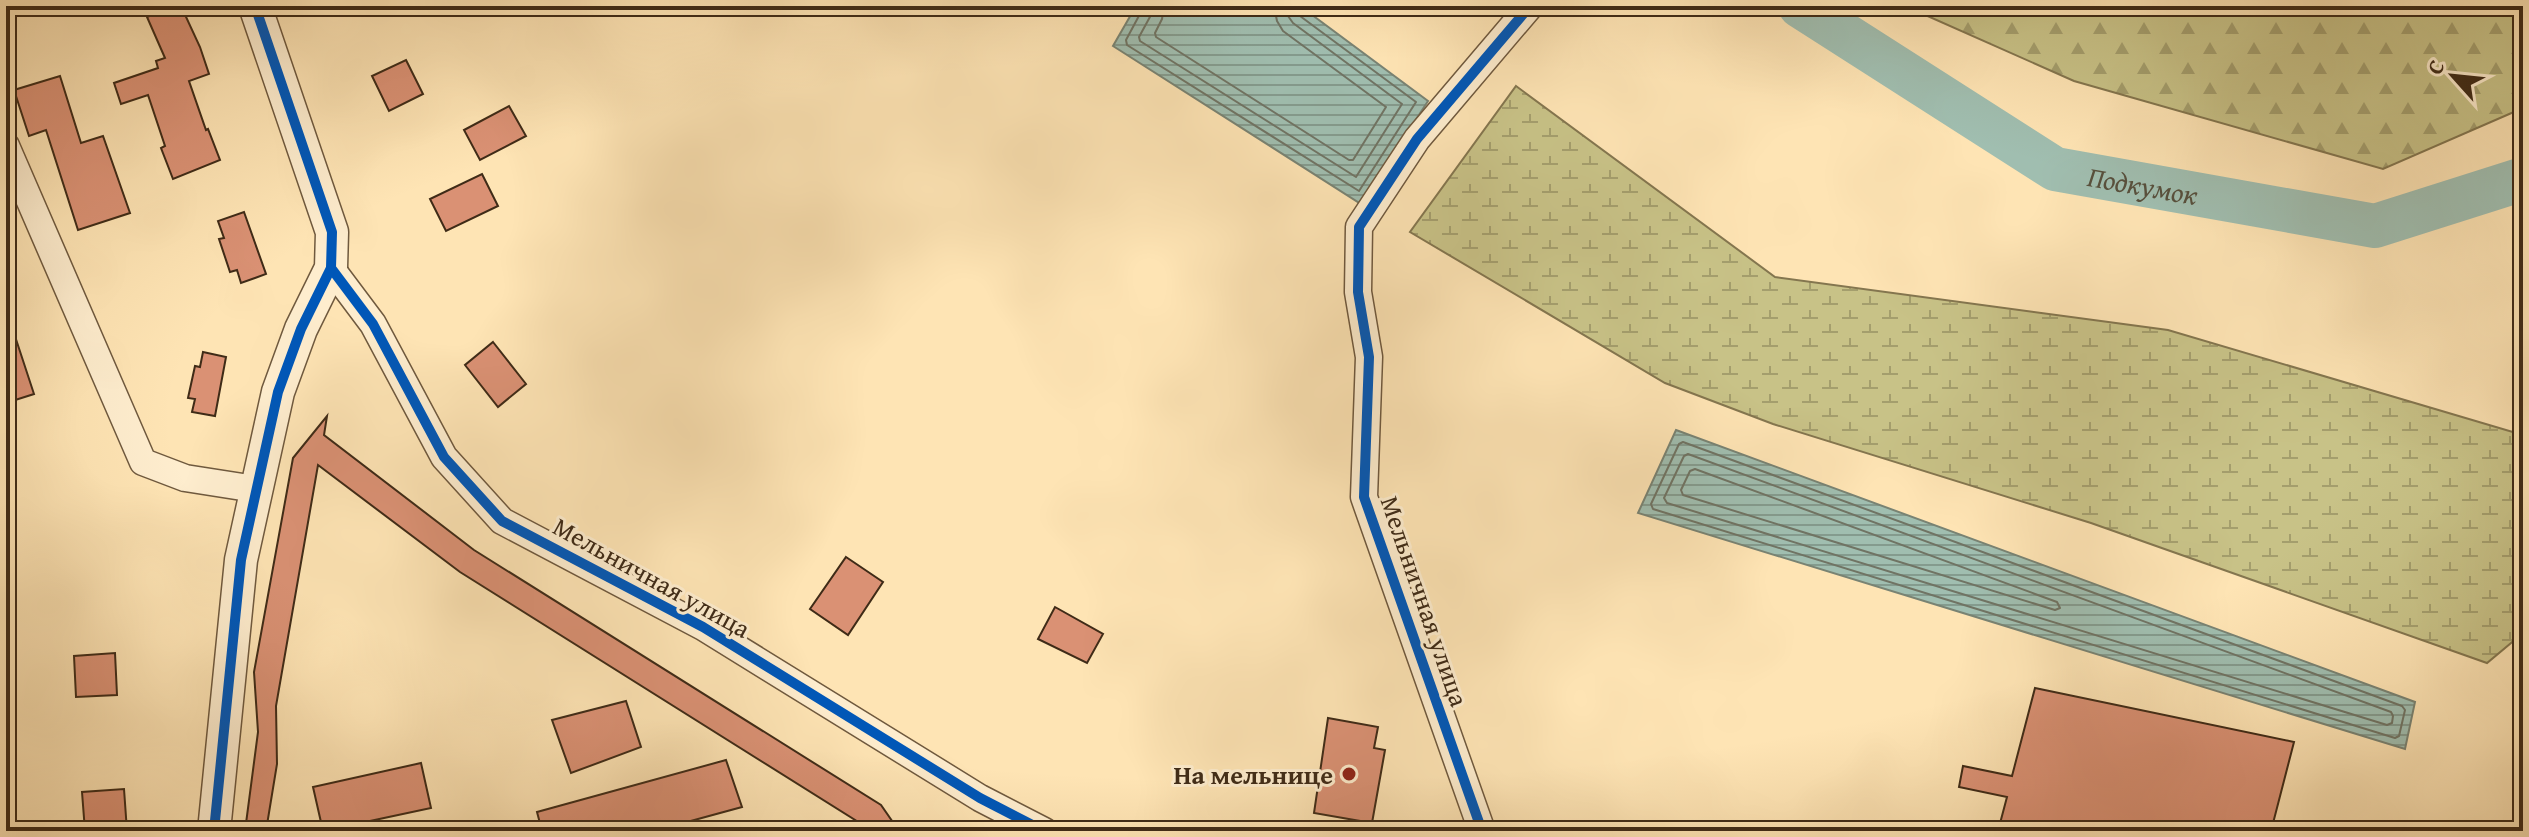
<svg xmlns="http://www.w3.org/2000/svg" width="2529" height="837" font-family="'Gentium Book Plus',serif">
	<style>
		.forest { fill: url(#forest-firs); stroke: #84764f; stroke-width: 2 }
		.wetland { fill: url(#wetland-marsh); stroke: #84764f; stroke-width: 2 }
		.water { fill: url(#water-rules); stroke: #798373; stroke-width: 2 }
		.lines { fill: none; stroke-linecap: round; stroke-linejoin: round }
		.shore { stroke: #707464; stroke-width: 2 }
		.river { stroke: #a0beb0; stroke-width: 44 }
		.building { fill: #da9174; stroke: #3f2b17; stroke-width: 2 }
		.minor-casing { stroke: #6f593e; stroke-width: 29 }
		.tertiary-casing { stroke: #6f593e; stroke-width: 35 }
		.minor { stroke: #feedce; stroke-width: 26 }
		.tertiary { stroke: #feedce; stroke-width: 32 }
		.cycleway-casing { stroke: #feedce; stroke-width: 15 }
		.cycleway { stroke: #0057b8; stroke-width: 10 }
		.poi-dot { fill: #8f2418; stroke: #feedce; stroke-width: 3 }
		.labels { text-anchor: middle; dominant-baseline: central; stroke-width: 6; stroke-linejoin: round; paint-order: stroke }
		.street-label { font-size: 26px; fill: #3f2b17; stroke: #feedce }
		.poi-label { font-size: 26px; font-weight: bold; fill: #3f2b17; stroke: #feedce; text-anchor: end }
		.water-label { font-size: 28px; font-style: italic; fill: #57503d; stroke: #feedce }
	</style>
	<defs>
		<pattern id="forest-firs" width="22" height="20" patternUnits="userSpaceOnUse" patternTransform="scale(2)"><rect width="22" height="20" fill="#c8c287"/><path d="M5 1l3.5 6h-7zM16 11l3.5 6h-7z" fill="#a49e6d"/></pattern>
		<pattern id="wetland-marsh" width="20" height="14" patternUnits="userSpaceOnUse" patternTransform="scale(2)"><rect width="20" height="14" fill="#c8c287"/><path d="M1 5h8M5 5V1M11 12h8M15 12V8" fill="none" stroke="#a49e6d"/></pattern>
		<pattern id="water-rules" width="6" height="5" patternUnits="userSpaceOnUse" patternTransform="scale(2)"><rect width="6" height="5" fill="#a0beb0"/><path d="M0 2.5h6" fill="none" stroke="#849b8e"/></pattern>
	</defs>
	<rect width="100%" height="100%" fill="#fee4b4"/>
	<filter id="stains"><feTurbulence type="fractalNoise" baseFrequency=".0025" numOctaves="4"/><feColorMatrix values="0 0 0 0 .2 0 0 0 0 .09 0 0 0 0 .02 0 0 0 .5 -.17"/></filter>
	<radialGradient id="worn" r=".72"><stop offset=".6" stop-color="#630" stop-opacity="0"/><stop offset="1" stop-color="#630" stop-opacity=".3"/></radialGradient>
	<path class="forest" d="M 1905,6 L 2523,6 L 2523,108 L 2383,169 L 2074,81 Z"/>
	<path class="wetland" d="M 1516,86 L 1775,277 L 2168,330 L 2523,435 L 2523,633 L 2487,663 L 2091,523 L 1773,424 L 1665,383 L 1410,232 Z"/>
	<g class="water">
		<path d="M 1136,6 L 1300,6 L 1428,101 L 1361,204 L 1113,46 Z"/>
		<path d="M 1676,430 L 2415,702 L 2405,749 L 1638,513 Z"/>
	</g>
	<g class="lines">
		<g class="shore">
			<path d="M 1142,6 L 1141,12 L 1126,40 L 1127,45 L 1359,191 L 1416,102 L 1300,16 L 1296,6"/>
			<path d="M 1152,6 L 1151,15 L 1139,37 L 1140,41 L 1356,177 L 1402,104 L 1293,23 L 1288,16 L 1286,6"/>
			<path d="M 1164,6 L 1162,19 L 1155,33 L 1156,37 L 1349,160 L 1353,160 L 1386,107 L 1283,31 L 1277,21 L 1274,6"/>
			<path d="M 1683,442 L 2402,706 L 2405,710 L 2399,736 L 2395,738 L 1653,509 L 1651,504 L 1679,444 Z"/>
			<path d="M 1688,454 L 2391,712 L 2393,716 L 2392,723 L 2387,725 L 1667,503 L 1664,498 L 1684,456 Z"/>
			<path d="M 1695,469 L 2057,602 L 2060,608 L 2055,610 L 1683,495 L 1681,490 L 1690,471 Z"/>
		</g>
		<path class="river" id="s1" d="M 1800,6 L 2055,169 L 2375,226 L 2523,179"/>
	</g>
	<g class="building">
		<path d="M 173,6 L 181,6 L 200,47 L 209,74 L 189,81 L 206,130 L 208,129 L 220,160 L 173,179 L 161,148 L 165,146 L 148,95 L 121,104 L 114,83 L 158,68 L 156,61 L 165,58 L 147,17 Z"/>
		<path d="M 406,60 L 423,94 L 389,111 L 372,76 Z"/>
		<path d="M 60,76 L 81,143 L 103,136 L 130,213 L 78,230 L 46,130 L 29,136 L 14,90 Z"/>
		<path d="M 509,106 L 526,136 L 480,160 L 464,130 Z"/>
		<path d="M 482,174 L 498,206 L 446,231 L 430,199 Z"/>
		<path d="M 244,212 L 266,274 L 241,283 L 237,270 L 230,272 L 219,239 L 224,238 L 218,221 Z"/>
		<path d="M 6,321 L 10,321 L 34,394 L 9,402 L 6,391 Z"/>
		<path d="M 493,342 L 526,384 L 498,407 L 465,365 Z"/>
		<path d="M 203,352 L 226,357 L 215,416 L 192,412 L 195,399 L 188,398 L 195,366 L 200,367 Z"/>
		<path d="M 327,416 L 324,435 L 474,550 L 881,805 L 899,831 L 867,831 L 863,825 L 460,572 L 318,465 L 276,706 L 277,764 L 266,831 L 245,831 L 258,732 L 254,672 L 293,458 Z"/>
		<path d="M 846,557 L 883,582 L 848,635 L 810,609 Z"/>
		<path d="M 1055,607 L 1103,634 L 1087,663 L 1038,639 Z"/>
		<path d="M 115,653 L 117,695 L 76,697 L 74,656 Z"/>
		<path d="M 2035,688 L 2294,742 L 2271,831 L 1998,831 L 2007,797 L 1959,787 L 1963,766 L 2012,776 Z"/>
		<path d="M 626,701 L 641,747 L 571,773 L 552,720 Z"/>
		<path d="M 1328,718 L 1378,727 L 1374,748 L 1385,750 L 1372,823 L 1314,813 Z"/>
		<path d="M 726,760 L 742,807 L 654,831 L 542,831 L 537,812 Z"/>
		<path d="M 421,763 L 431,808 L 323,831 L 313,787 Z"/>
		<path d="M 124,789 L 127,831 L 85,831 L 82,792 Z"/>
	</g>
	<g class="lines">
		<defs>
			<g id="minor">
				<path d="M 6,146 L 143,462 L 185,478 L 255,489"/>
				<path d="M 331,268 L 373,324 L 444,457 L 502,521 L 703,627 L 980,798 L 1044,831"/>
				<path d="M 1482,831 L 1364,497 L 1369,357 L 1358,292 L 1359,227 L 1417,139 L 1530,6"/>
			</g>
			<path id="tertiary" d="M 214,831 L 241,560 L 278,392 L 301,329 L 331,268 L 332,232 L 255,6"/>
		</defs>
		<use href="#minor" class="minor-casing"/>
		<use href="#tertiary" class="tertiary-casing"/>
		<use href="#minor" class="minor"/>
		<use href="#tertiary" class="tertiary"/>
		<defs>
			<g id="cycleway">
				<path d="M 331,268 L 373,324 L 444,457 L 502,521 L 703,627 L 980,798 L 1044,831"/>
				<path d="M 214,831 L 241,560 L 278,392 L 301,329 L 331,268 L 332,232 L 255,6"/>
				<path d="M 1482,831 L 1364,497 L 1369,357 L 1358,292 L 1359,227 L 1417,139 L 1530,6"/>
			</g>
		</defs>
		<use href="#cycleway" class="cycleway-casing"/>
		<use href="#cycleway" class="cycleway"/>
	</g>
	<circle class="poi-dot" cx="1349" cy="774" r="8"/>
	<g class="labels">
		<g class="street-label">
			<text transform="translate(652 577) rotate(29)">Мельничная улица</text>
			<text transform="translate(1425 601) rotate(71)">Мельничная улица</text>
		</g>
		<g class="poi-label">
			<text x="1333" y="774">На мельнице</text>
		</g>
		<g class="water-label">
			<text stroke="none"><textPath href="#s1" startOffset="392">Подкумок</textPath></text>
		</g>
	</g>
	<rect width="2529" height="837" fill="none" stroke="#fee4b4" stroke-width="32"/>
	<rect x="8" y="8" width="2513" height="821" fill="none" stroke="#3f2b17" stroke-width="4"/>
	<rect x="16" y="16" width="2497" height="805" fill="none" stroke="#3f2b17" stroke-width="2"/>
	<g transform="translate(2453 76) rotate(297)" stroke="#feedce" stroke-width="6" paint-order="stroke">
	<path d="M0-6L14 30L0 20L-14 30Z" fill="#3f2b17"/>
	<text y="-12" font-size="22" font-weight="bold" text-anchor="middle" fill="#3f2b17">С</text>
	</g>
	<rect width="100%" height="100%" filter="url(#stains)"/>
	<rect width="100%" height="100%" fill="url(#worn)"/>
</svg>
